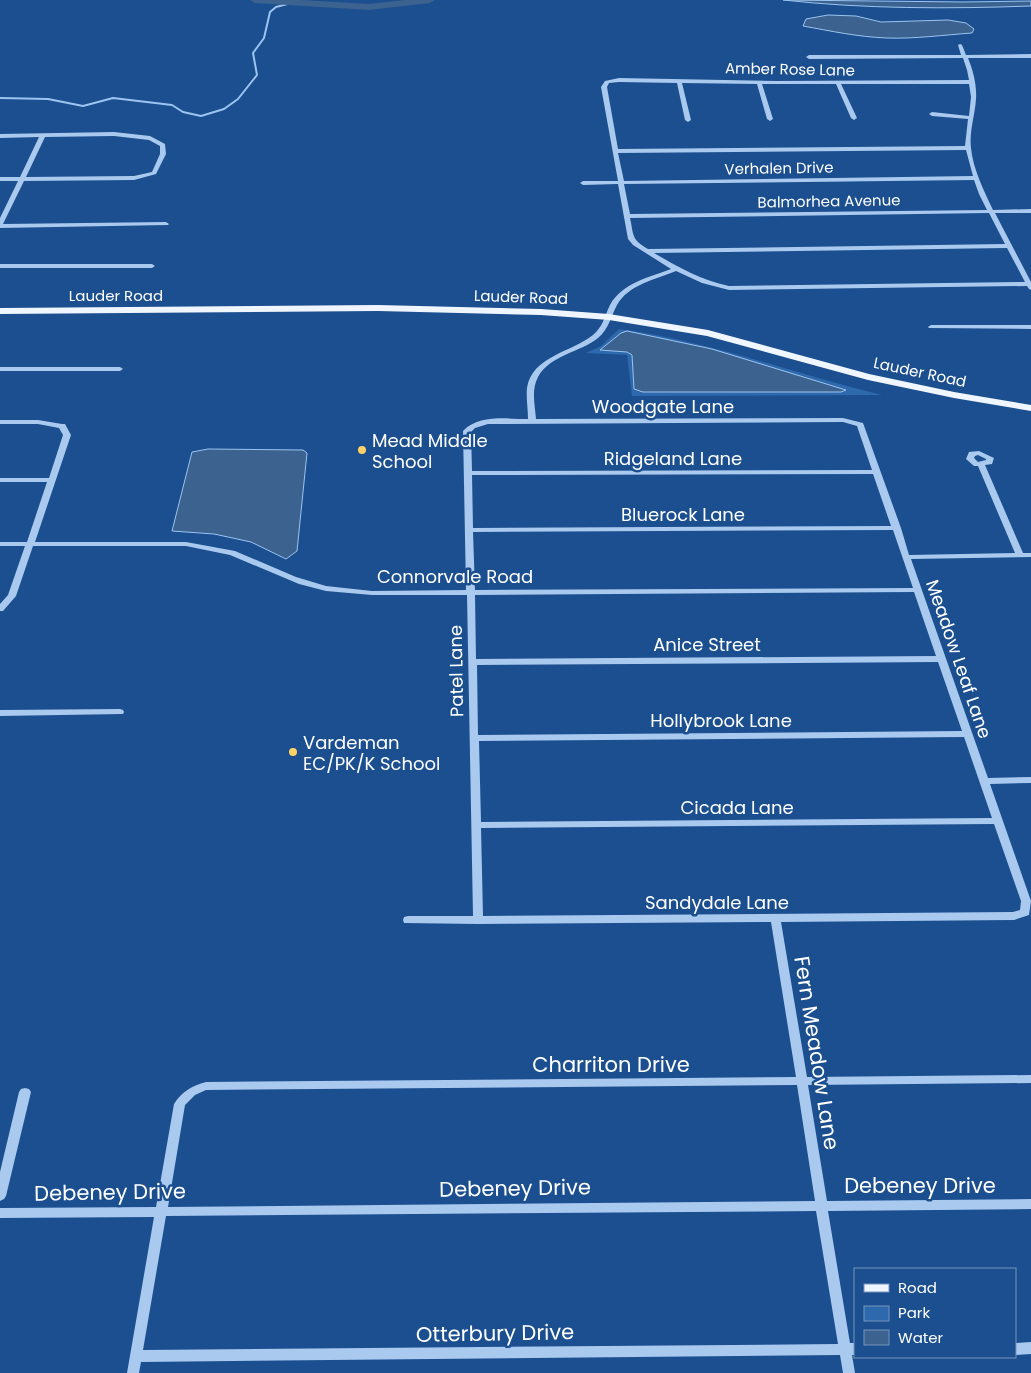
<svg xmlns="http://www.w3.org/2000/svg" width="1031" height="1373" font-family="Poppins,sans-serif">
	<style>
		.green { fill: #2e69ad }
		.water { fill: #3c6290; stroke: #9cc4f0 }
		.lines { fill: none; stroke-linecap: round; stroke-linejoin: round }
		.stream { stroke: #9cc4f0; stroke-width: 2 }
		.river { fill: #3c6290; fill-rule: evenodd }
		.minor { fill: #a9c9ee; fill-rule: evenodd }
		.major { fill: #f0f6ff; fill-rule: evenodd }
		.poi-dot { fill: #ffd166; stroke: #1b4f8f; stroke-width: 2 }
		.labels { text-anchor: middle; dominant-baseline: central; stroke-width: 5; stroke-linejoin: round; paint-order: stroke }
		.far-street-label { font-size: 15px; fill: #fff; stroke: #1b4f8f }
		.street-label { font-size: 18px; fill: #fff; stroke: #1b4f8f }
		.poi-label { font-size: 18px; fill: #fff; stroke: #1b4f8f; text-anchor: start }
		.near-street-label { font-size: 21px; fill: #fff; stroke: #1b4f8f }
	</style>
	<rect width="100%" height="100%" fill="#1b4f8f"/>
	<path class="green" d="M 619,329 C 710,341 794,374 882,395 L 632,396 L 627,355 L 586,353 L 601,346 Z"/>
	<g class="water">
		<path d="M 783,0 L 964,2 L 1031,1 L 1031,6 C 949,9 864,9 783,0 Z"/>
		<path d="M 828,15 L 856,16 L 881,22 L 948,20 L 966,23 L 974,29 L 972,33 C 943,35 915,39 887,38 C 858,37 831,31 803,26 L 806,19 Z"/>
		<path d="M 627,331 L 712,349 L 846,390 L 841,392 L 643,392 L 634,389 L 632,355 L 627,352 L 600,350 L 621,333 Z"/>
		<path d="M 208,449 L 303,450 L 307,453 L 297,551 L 286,559 L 251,542 L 214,534 L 172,531 L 192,452 Z"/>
	</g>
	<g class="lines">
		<path class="stream" d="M 0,98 L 48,99 L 83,106 L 113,98 L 172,105 L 183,112 L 201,116 L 224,109 L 238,99 L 257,75 L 253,53 L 264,38 L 270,12 L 276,7 L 295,2"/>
		<path class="river" d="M 250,0 L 301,0 L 369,4 L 405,0 L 435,0 L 430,3 L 369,10 L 255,3 Z"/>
		<g class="minor">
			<path d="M 960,44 L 962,45 L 966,55 L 1031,54 L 1031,58 L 968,58 C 973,70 977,85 976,99 C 975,115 969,132 971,148 C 973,169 984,191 993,210 L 1031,209 L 1031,213 L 995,213 L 1031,282 L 1031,290 L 1029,289 L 1027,286 L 729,290 L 702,283 L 676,271 C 656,279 628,285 617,305 C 611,316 609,329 598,338 C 581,352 550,355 538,377 C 531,390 535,405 536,419 L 843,418 L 863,423 L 901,528 L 909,555 L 1015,553 L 978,466 L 974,466 L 966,459 L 969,452 L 979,451 L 994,458 L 992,464 L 985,465 L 1023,553 L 1031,553 L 1031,557 L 911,559 L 988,778 L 1031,777 L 1031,783 L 990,784 L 1031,901 L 1029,915 L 1014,920 L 781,922 L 807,1077 L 1031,1075 L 1031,1083 L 808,1085 L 827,1201 L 1031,1199 L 1031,1209 L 828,1211 L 850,1343 L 855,1343 L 855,1355 L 852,1355 L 855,1373 L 843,1373 L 840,1355 L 141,1362 L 139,1373 L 127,1373 L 154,1217 L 0,1218 L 0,1208 L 156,1207 L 174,1104 C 182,1091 192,1086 206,1082 L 796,1077 L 771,922 L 478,924 L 404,923 L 403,920 L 404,917 L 408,916 L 473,916 L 467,595 L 372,595 L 326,591 L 299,584 L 230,555 L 186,546 L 33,546 L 16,596 L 3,611 L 0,611 L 0,604 L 8,595 L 25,546 L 0,546 L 0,542 L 27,542 L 47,482 L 0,482 L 0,478 L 49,478 L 63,435 L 59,428 L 38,424 L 0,424 L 0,420 L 38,420 L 62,424 L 65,424 L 71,435 L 35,542 L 186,542 L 235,551 L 296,577 L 326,586 L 372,591 L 466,590 L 463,431 C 479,414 508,419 528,419 C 528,409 526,398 527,388 C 532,356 572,352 593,335 C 603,327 605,315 610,305 C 622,283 650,277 671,269 L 633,245 L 628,239 L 618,184 L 583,185 L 580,183 L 583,181 L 618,181 L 601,87 L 605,81 L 619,78 L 776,81 L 969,80 L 967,70 L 963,58 L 809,59 L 806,57 L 809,55 L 961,55 L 958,45 ZM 619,82 L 677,83 L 685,120 L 688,122 L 691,120 L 682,83 L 757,84 L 767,119 L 770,121 L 773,119 L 762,84 L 836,84 L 851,118 L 854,120 L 857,118 L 841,84 L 969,84 L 971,97 L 969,116 L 932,112 L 929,114 L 932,116 L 968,119 L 965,146 L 618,149 L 607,87 L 609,83 ZM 966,150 L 973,176 L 624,181 L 618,153 ZM 974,180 L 979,194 L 987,210 L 630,214 L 624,184 ZM 989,213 L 1005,244 L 648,249 C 631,239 634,236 630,218 ZM 1007,248 L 1025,282 L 729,286 C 701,280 678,267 654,253 ZM 843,422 L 857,426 L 872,470 L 472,471 L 471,432 L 475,428 L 488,424 ZM 978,455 L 986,459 L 986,460 L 978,462 L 974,458 L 975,456 ZM 873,474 L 891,526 L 473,528 L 472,475 ZM 893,530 L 913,588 L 475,590 L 473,532 ZM 914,592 L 936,656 L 476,659 L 475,595 ZM 938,662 L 962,731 L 478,735 L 477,665 ZM 964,737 L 992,818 L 481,822 L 479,741 ZM 994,824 L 1021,901 L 1020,910 L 1013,912 L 483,916 L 481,828 ZM 797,1085 L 815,1201 L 168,1207 L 185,1105 L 195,1095 L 206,1090 ZM 816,1211 L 838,1344 L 143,1350 L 166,1216 Z"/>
			<path d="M 114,132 L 150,136 L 165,144 L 166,154 L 156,174 L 134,180 L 24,181 L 3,224 L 166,222 L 169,224 L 168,225 L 0,228 L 0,218 L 18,181 L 0,181 L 0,177 L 20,177 L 39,137 L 0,138 L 0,134 ZM 114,136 L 149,140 L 160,146 L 160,154 L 152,172 L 134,176 L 26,177 L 45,137 Z"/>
			<path d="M 0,264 L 152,264 L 155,266 L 152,268 L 0,268 Z"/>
			<path d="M 931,325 L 1031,325 L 1031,329 L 929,328 L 928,327 Z"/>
			<path d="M 0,367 L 120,367 L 123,369 L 120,371 L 0,371 Z"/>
			<path d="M 120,709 L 123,710 L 124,712 L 123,714 L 0,716 L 0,710 Z"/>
			<path d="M 25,1088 L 29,1089 L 31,1092 L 6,1196 L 4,1199 L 0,1201 L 0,1172 L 19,1092 L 21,1089 Z"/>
			<path d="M 1031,1342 L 1031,1354 L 1015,1355 L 1015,1343 Z"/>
		</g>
		<path class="major" d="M 378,305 L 541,309 L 609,314 L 708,330 L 869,374 L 954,392 L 1031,405 L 1031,411 L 954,398 L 868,380 L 707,336 L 609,320 L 541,315 L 378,311 L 0,314 L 0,308 Z"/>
	</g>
	<g class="poi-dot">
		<circle cx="362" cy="450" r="5"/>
		<circle cx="293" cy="752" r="5"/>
	</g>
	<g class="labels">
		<g class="far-street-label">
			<text transform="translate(790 69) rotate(1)">Amber Rose Lane</text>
			<text transform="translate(779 168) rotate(-1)">Verhalen Drive</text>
			<text transform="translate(829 201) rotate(-1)">Balmorhea Avenue</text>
			<text x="116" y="295">Lauder Road</text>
			<text transform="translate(521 297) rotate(2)">Lauder Road</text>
			<text transform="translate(920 372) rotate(12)">Lauder Road</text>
		</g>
		<g class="street-label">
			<text x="663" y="406">Woodgate Lane</text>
			<text x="673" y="458">Ridgeland Lane</text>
			<text x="683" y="514">Bluerock Lane</text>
			<text x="455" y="576">Connorvale Road</text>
			<text x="707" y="644">Anice Street</text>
			<text transform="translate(959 659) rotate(71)">Meadow Leaf Lane</text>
			<text transform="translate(456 671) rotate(-91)">Patel Lane</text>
			<text x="721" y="720">Hollybrook Lane</text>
			<text x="737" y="807">Cicada Lane</text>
			<text x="717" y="902">Sandydale Lane</text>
		</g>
		<g class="poi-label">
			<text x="372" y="440">Mead Middle<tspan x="372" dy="21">School</tspan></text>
			<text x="303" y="742">Vardeman<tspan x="303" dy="21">EC/PK/K School</tspan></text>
		</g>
		<g class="near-street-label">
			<text transform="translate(817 1053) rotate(81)">Fern Meadow Lane</text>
			<text x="611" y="1064">Charriton Drive</text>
			<text x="920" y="1185">Debeney Drive</text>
			<text transform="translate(515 1188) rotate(-1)">Debeney Drive</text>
			<text transform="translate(110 1192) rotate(-1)">Debeney Drive</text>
			<text transform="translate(495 1333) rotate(-1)">Otterbury Drive</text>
		</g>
	</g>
	<rect x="854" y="1268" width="162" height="90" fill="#1b4f8f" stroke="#7695bc"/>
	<rect x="864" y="1284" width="25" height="8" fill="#f0f6ff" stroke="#7695bc"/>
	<text x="898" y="1293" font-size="15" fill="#ffffff">Road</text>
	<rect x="864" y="1306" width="25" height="15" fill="#2e69ad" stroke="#7695bc"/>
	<text x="898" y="1318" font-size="15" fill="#ffffff">Park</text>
	<rect x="864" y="1330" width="25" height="15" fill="#3c6290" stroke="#7695bc"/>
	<text x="898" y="1343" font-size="15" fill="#ffffff">Water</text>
</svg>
